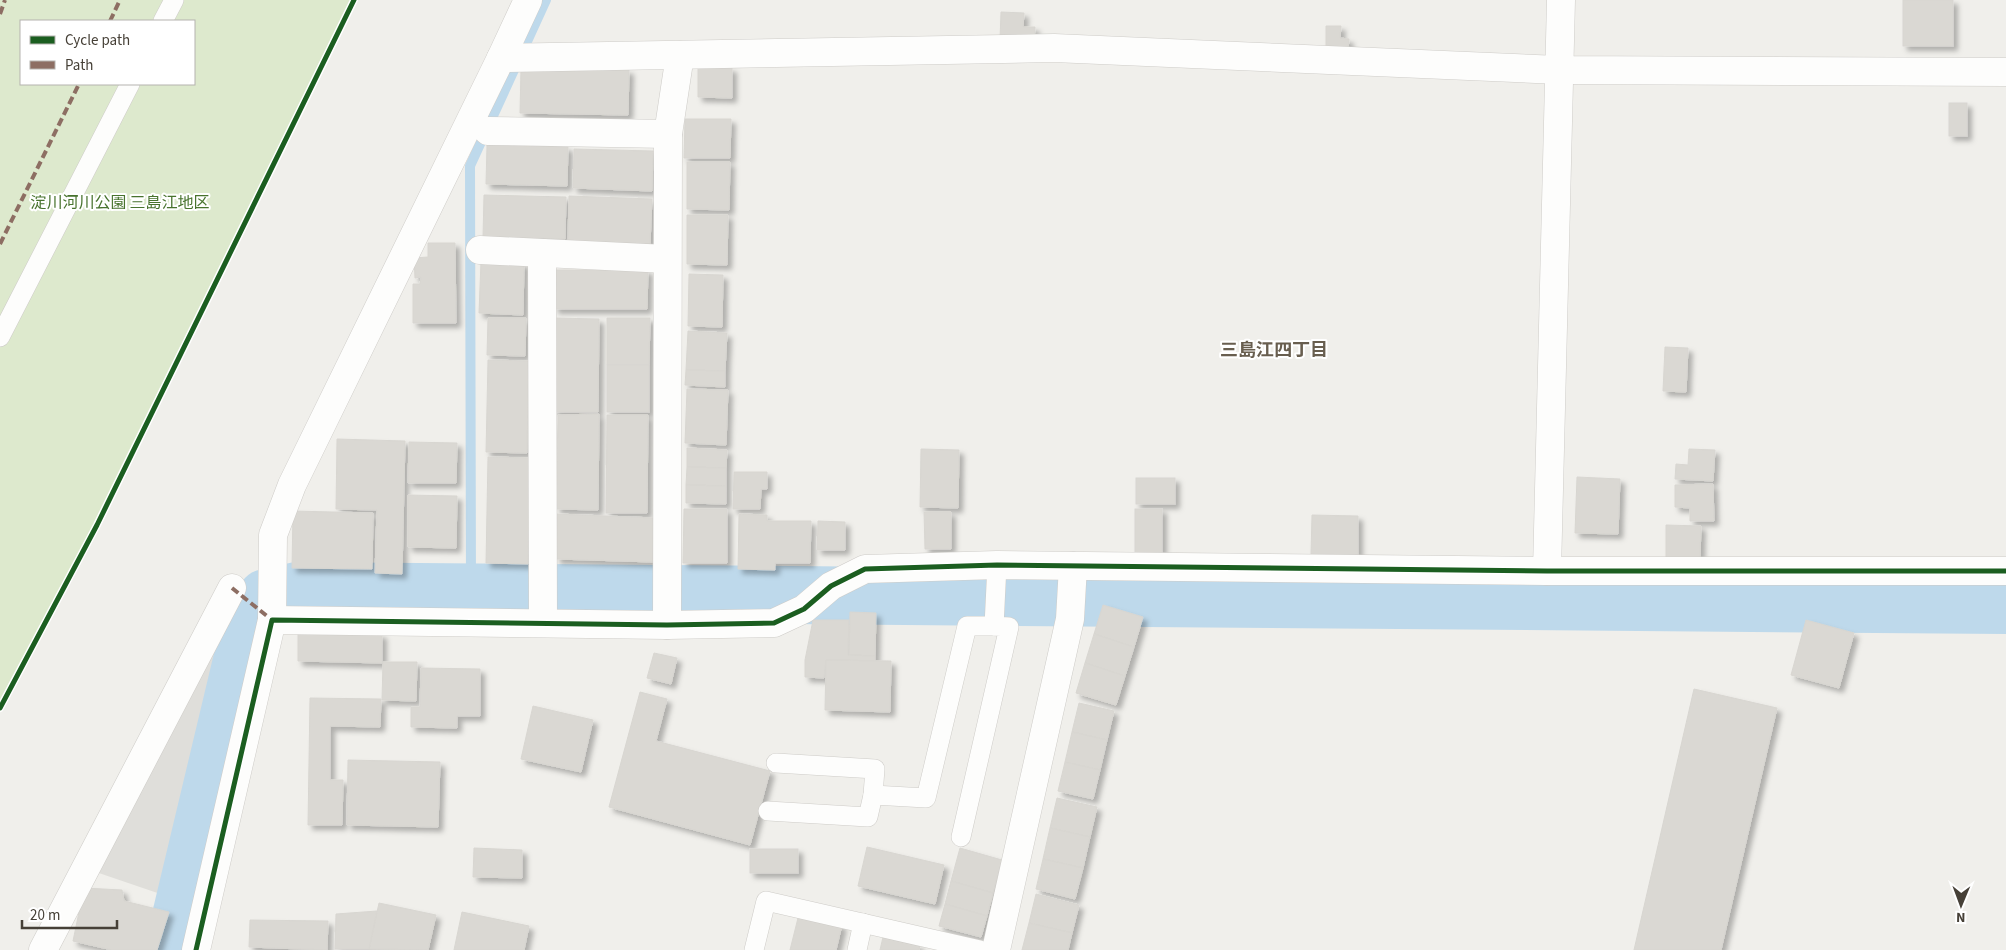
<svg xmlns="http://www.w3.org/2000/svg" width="2006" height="950" font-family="'Source Sans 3','Noto Sans JP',sans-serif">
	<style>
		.green { fill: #dde9cd; fill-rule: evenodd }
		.parking { fill: #dfdeda }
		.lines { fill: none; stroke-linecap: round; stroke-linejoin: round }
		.stream { stroke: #bed9eb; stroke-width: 10 }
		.river { stroke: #bed9eb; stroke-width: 58 }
		.building { fill: #dad8d3; stroke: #d8d6d1; filter: url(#shadow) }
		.service-casing { stroke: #ceccc8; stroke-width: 20 }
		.minor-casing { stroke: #ceccc8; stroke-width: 29 }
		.service { stroke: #fdfdfc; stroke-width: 19 }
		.minor { stroke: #fdfdfc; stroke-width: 28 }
		.quiet { stroke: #8d6e63; stroke-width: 4; stroke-dasharray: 8 4; stroke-linecap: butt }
		.cycleway-casing { stroke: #fff; stroke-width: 8 }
		.cycleway { stroke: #1b5e20; stroke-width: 5 }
		.labels { text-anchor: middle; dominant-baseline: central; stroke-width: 4; stroke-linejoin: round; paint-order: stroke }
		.park-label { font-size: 16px; fill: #48732e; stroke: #fff }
		.neighbourhood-label { font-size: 18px; font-weight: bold; fill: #685e4f; stroke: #fff }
	</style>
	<defs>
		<filter id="shadow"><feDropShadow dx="4.5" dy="4.5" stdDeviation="2.5" flood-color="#0004"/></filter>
	</defs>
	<rect width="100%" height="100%" fill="#f0efeb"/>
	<path class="green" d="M 0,0 L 354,0 L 105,507 L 0,708 ZM 21,21 L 194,21 L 194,84 L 21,84 Z"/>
	<path class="parking" d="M 227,609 L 243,618 L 178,900 L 93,871 Z"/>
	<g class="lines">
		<path class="stream" d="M 471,593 L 470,166 L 546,0"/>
		<path class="river" d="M 173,950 L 252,619 L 266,598 L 297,591 L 2006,605"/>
	</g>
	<g class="building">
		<rect x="1903" y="0" width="50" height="46"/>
		<path d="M 1001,12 L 1024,13 L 1023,27 L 1035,27 L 1034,41 L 1000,39 Z"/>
		<path d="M 1326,26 L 1341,26 L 1340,38 L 1349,39 L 1348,50 L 1326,50 Z"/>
		<path d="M 698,67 L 732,68 L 732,98 L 698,97 Z"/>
		<path d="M 521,68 L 629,70 L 628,115 L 520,113 Z"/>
		<rect x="1949" y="103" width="18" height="33"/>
		<path d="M 685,119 L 731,119 L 730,158 L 684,158 Z"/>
		<path d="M 487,145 L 568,147 L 567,186 L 486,184 Z"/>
		<path d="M 574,149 L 653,151 L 652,191 L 573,188 Z"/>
		<path d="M 687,162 L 730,162 L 729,210 L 687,209 Z"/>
		<path d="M 484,195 L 566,197 L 565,239 L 483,237 Z"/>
		<path d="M 569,196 L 652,199 L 650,244 L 568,241 Z"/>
		<path d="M 687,215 L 728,215 L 727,265 L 687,264 Z"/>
		<path d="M 428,243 L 455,243 L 456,323 L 413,323 L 413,284 L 420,284 L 421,277 L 415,278 L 414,258 L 428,257 Z"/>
		<path d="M 481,261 L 524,263 L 523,315 L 479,313 Z"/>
		<path d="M 554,270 L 648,270 L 647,309 L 554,309 Z"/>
		<path d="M 689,274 L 723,275 L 722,327 L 688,326 Z"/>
		<path d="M 488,318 L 526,318 L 525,356 L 487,355 Z"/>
		<path d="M 556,318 L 599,319 L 598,412 L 553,412 Z"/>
		<path d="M 607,318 L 650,318 L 649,365 L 607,365 Z"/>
		<path d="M 688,331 L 727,333 L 725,371 L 686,370 Z"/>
		<path d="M 1665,347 L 1688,348 L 1686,392 L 1663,391 Z"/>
		<path d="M 488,360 L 529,361 L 527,453 L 486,452 Z"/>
		<rect x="607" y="365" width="42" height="47"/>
		<path d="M 686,370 L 725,371 L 725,387 L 685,385 Z"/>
		<path d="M 687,389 L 728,390 L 726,445 L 685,443 Z"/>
		<path d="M 599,414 L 598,510 L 556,509 L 558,415 Z"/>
		<path d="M 607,415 L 648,415 L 647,513 L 606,513 Z"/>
		<path d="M 337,439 L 405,441 L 402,574 L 375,573 L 377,510 L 336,509 Z"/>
		<path d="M 409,442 L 457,443 L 456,483 L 408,483 Z"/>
		<path d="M 687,448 L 727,450 L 726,468 L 687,467 Z"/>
		<path d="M 921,449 L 959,450 L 958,508 L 920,507 Z"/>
		<path d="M 1689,449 L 1715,450 L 1713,481 L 1675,479 L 1676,464 L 1688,465 Z"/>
		<path d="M 488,457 L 530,458 L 528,564 L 486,563 Z"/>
		<path d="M 687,467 L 726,468 L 726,486 L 686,485 Z"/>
		<path d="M 734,472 L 767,472 L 767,489 L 761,489 L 760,509 L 733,509 Z"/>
		<path d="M 1577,477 L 1620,479 L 1618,534 L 1575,533 Z"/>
		<rect x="1136" y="478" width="39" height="26"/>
		<path d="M 1713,484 L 1714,521 L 1690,521 L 1690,508 L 1675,507 L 1675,485 Z"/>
		<path d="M 686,485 L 726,486 L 726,504 L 686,503 Z"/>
		<path d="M 408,495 L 457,496 L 456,548 L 408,547 Z"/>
		<path d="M 684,509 L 727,509 L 727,563 L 683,563 Z"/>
		<rect x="1135" y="509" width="27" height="44"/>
		<path d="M 293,511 L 373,513 L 372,569 L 292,568 Z"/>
		<path d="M 924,512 L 951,512 L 951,549 L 925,549 Z"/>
		<path d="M 557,514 L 655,518 L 653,562 L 556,559 Z"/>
		<path d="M 739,514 L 767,515 L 767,521 L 811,521 L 810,563 L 775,563 L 775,570 L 738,569 Z"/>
		<path d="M 1312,515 L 1358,516 L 1358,555 L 1311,554 Z"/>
		<path d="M 818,521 L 845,522 L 845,550 L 817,550 Z"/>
		<path d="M 1666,525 L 1701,526 L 1700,558 L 1666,558 Z"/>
		<path d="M 1103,605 L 1143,617 L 1134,647 L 1094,634 Z"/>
		<path d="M 850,612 L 876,613 L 875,656 L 849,655 Z"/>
		<path d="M 813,620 L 849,620 L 848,655 L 875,656 L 875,661 L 826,660 L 824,678 L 805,677 L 805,660 Z"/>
		<path d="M 1806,620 L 1854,633 L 1839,688 L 1791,675 Z"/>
		<path d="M 298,632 L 382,634 L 382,663 L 298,661 Z"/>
		<path d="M 1094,634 L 1134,647 L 1125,676 L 1085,663 Z"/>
		<path d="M 654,653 L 677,658 L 671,684 L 647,678 Z"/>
		<path d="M 826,660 L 891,661 L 890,712 L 825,710 Z"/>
		<path d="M 383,662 L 417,662 L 416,701 L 382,700 Z"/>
		<path d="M 1085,663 L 1125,676 L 1116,705 L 1076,693 Z"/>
		<path d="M 421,668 L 480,669 L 480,716 L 457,716 L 457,728 L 411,727 L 411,707 L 420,707 Z"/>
		<path d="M 1694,689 L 1777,708 L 1721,950 L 1634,950 Z"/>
		<path d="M 640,692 L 667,699 L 656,741 L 770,771 L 750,845 L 609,807 Z"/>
		<path d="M 310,698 L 381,699 L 380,727 L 330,726 L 330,780 L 343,780 L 342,825 L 308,825 Z"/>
		<path d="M 1079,703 L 1114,711 L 1107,740 L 1072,732 Z"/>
		<path d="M 533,706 L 593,720 L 581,772 L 521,759 Z"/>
		<path d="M 1072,732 L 1107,740 L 1100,770 L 1065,762 Z"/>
		<path d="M 348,760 L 440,762 L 438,827 L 347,825 Z"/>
		<path d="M 1065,762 L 1100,770 L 1093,799 L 1058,791 Z"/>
		<path d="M 1057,798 L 1097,807 L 1090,837 L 1050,828 Z"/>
		<path d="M 1050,828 L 1090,837 L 1083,868 L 1043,859 Z"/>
		<path d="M 867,847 L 944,865 L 935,904 L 858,886 Z"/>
		<path d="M 474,848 L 522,850 L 522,878 L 473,877 Z"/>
		<path d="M 960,848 L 1002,860 L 993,893 L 951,881 Z"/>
		<rect x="750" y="849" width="48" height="24"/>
		<path d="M 1043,859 L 1083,868 L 1075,899 L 1036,889 Z"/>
		<path d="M 951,881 L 993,893 L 987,916 L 945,904 Z"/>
		<path d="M 84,888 L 122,890 L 124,901 L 169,912 L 157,950 L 112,950 L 73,941 Z"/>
		<path d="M 1036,894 L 1079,905 L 1072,933 L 1029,923 Z"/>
		<path d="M 379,903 L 436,915 L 428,950 L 369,949 Z"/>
		<path d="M 945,904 L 987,916 L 981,937 L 939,926 Z"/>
		<path d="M 377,911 L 369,949 L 335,949 L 336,914 Z"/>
		<path d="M 462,912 L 529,926 L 524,950 L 454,950 Z"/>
		<path d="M 799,914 L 842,925 L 836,950 L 790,950 Z"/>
		<path d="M 250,920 L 328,921 L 327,950 L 249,947 Z"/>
		<path d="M 1029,923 L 1072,933 L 1068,950 L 1022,950 Z"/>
		<path d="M 883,937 L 920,946 L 919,950 L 880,950 Z"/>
	</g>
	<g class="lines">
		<defs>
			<g id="service">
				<path d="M 163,21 L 174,0"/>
				<path d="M 0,337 L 130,84"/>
				<path d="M 776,763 L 875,769 L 873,795"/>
				<path d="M 768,811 L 868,817 L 873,795 L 926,798 L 967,626 L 994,626"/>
				<path d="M 961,837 L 1009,627 L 994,626 L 997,565"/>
				<path d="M 754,950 L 766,901 L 980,950"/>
				<path d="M 857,950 L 863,923"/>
			</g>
			<g id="minor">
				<path d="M 501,58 L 1054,48 L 1559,70 L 2006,72"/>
				<path d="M 488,131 L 668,134"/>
				<path d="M 480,250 L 667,259"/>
				<path d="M 542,253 L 543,623"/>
				<path d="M 1547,571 L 1561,0"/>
				<path d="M 272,620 L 273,535 L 292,485 L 501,58 L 528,0"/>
				<path d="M 667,625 L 668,134 L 680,55"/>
				<path d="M 43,950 L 232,588"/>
				<path d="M 196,950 L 272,620 L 667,625 L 774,623 L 804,609 L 831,586 L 865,569 L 997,565 L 1547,571 L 2006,571"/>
				<path d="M 996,950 L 1070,619 L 1073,566"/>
			</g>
		</defs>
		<use href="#service" class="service-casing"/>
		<use href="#minor" class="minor-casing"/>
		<use href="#service" class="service"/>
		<use href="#minor" class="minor"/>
		<g class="quiet">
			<path d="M 0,14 L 5,0"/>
			<path d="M 110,21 L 120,0"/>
			<path d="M 0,244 L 79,84"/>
			<path d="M 232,588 L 272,620"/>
		</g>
		<defs>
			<g id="cycleway">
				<path d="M 0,708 L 97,525 L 354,0"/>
				<path d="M 196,950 L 272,620 L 667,625 L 774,623 L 804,609 L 831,586 L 865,569 L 997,565 L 1547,571 L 2006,571"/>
			</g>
		</defs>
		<use href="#cycleway" class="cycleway-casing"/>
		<use href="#cycleway" class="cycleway"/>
	</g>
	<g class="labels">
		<g class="park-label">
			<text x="120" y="203">淀川河川公園 三島江地区</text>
		</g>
		<g class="neighbourhood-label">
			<text x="1274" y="350">三島江四丁目</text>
		</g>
	</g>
	<rect x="20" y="20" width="175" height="65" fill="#ffffff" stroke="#b5b3af"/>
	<rect x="30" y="36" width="25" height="8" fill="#1b5e20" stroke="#b5b3af"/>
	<text x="65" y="45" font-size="15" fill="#464037">Cycle path</text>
	<rect x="30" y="61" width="25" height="8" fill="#8d6e63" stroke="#b5b3af"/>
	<text x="65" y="70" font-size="15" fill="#464037">Path</text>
	<g transform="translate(1961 905) rotate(181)" stroke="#ffffff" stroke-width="4" paint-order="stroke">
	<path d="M0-4L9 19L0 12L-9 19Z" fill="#464037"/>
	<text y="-8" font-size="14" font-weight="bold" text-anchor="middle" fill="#464037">N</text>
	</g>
	<path d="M22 920v8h95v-8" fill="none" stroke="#464037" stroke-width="2.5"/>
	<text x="30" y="920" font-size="15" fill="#464037" stroke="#ffffff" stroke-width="4" paint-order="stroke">20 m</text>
</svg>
